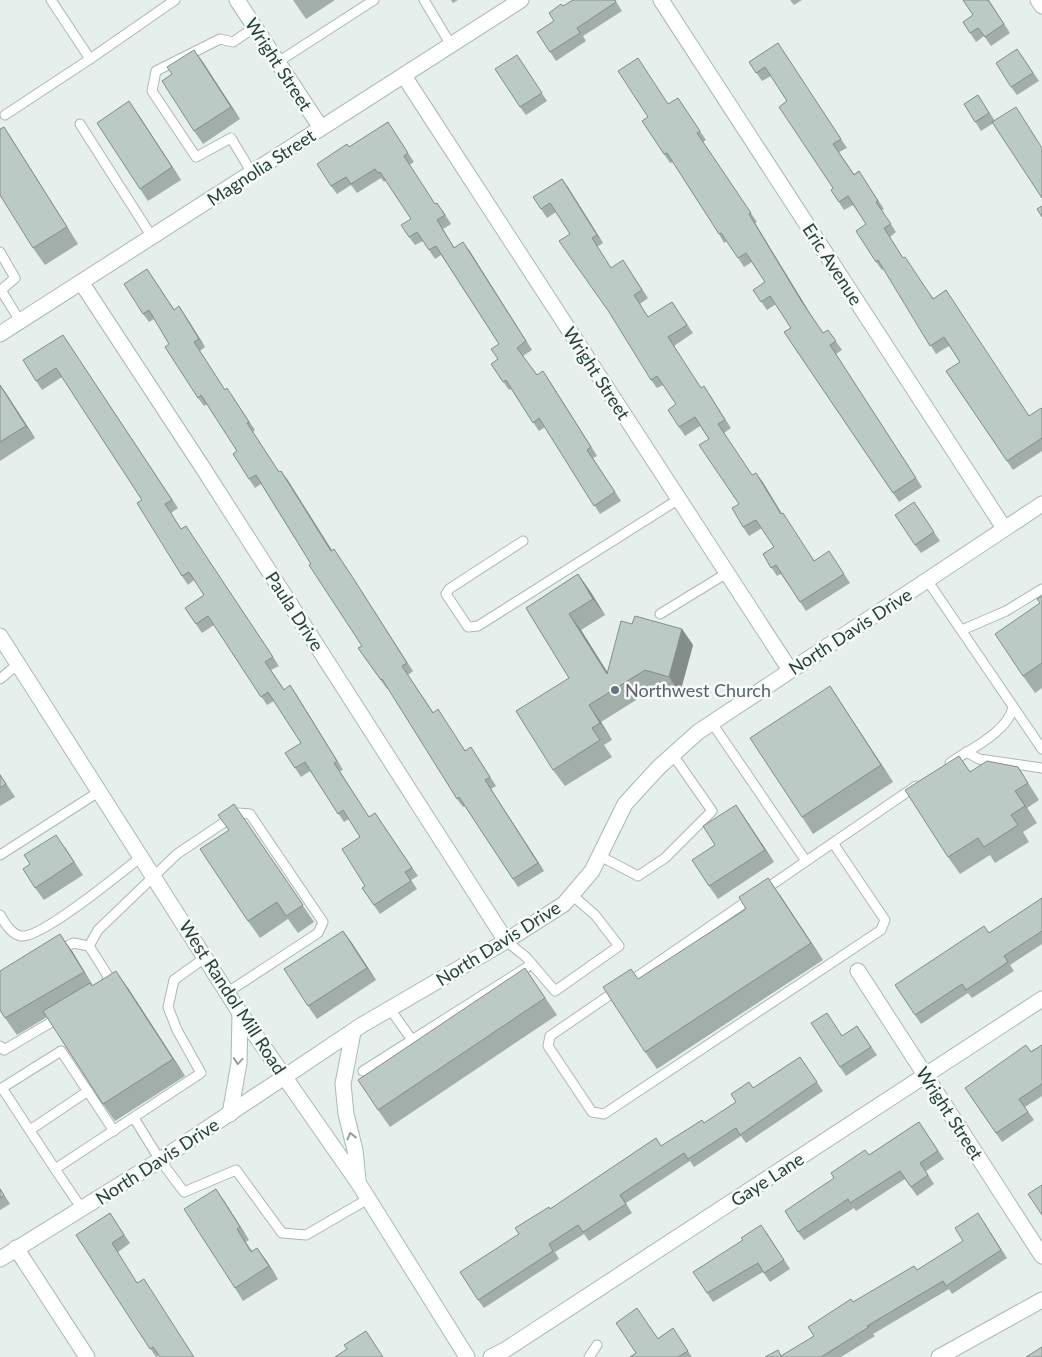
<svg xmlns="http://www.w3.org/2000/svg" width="1042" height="1357" font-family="Lato,sans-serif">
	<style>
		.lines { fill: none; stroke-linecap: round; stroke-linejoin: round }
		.service-casing { stroke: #a8b8b2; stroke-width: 11 }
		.minor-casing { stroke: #a8b8b2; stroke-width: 17 }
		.tertiary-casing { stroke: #a8b8b2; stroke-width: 17 }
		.secondary-casing { stroke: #a4bbb3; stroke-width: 17 }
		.service { stroke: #fff; stroke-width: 9 }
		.minor { stroke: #fff; stroke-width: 15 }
		.tertiary { stroke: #fff; stroke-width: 15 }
		.secondary { stroke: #fff; stroke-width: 15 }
		.wall { fill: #a1aea9 }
		.shaded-wall { fill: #838d89 }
		.building { fill: #bbcac4; stroke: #838d89 }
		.oneway { stroke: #92a09c }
		.worship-dot { fill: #6b7280; stroke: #f7fbf9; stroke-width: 2 }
		.labels { text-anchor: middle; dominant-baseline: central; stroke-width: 5; stroke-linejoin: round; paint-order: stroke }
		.street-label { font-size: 18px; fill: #24423a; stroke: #f7fbf9 }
		.worship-label { font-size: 18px; fill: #5b616d; stroke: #f7fbf9; text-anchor: start }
	</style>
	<rect width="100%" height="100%" fill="#e6efeb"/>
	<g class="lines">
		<defs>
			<g id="service">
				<path d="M 51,0 L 90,59 L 175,0"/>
				<path d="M 424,0 L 451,45"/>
				<path d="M 278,62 L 374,0"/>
				<path d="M 5,115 L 90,59"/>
				<path d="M 80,124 L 152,237"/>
				<path d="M 252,173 L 231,138 L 196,157 L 152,91 L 156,71 L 220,39 L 233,42 L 255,27"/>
				<path d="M 0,252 L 15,278 L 0,291"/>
				<path d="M 1,290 L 20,321"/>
				<path d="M 523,541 L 449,589 L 446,594 L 468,627 L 478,626 L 679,499"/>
				<path d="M 927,580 L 1042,749"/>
				<path d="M 660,614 L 727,573"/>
				<path d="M 962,630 L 1006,611 L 1042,589"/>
				<path d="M 0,679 L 18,664"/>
				<path d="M 712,723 L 806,861"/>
				<path d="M 966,752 L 979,759 L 1042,768"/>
				<path d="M 950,763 C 970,749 1008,732 1013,707"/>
				<path d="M 0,855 L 100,791"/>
				<path d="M 600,856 L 638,876 L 665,858 L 712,811 L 673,755"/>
				<path d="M 764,890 L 916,786"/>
				<path d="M 0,915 C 5,923 11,934 21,936 C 41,939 123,871 142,856"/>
				<path d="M 506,941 L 526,957 L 555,991 L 619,946 L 595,915 L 572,895"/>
				<path d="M 89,946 L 98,930 L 177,854 L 238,813 L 250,814 L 323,922 L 318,933 L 228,992"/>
				<path d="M 59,951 L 73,943 L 89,946 L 108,976 L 105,987"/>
				<path d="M 628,983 L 753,897"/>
				<path d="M 617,990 L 550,1036 L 548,1046 L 592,1112 L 604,1114 L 881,930 L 885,920 L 833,843"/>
				<path d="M 390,1009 L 412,1040"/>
				<path d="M 0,1046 L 4,1050 L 60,1017"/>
				<path d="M 363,1071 L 532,964"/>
				<path d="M 134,1118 L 160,1160 L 184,1192 L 236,1170 L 282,1233 L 306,1235 L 368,1199"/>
				<path d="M 30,1130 L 88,1091"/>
				<path d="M 55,1169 L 2,1088 L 61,1051 L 114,1131"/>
				<path d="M 82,1209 L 55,1169 L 201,1073 L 177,1030 L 168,1007 L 174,980 L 206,957"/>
				<path d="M 589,1357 L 597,1345"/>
			</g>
			<g id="minor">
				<path d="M 237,0 L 321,128"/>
				<path d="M 661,0 L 1004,528"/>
				<path d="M 1038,0 L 1042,6"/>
				<path d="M 404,76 L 790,670"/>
				<path d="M 81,282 L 201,465 L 506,941"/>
				<path d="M 0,334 L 521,0"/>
				<path d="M 858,971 L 1042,1256"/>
				<path d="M 16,1248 L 87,1357"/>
				<path d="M 491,1357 L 505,1350 L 1042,999"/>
				<path d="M 939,1357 L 1042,1300"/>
			</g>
			<path id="tertiary" d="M 0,1259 L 160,1160 L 362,1025 L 506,941 L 564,904 L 592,871 L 625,804 L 659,767 L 698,732 L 1042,504"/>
			<g id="secondary">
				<path d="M 0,636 L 240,1013 L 359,1184 L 467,1357"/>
				<path d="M 353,1032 L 343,1084 L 346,1114 L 355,1150 L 358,1180"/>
				<path d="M 230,1114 L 239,1063 L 240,1013"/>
			</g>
		</defs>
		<use href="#service" class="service-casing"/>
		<use href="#minor" class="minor-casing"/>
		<use href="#tertiary" class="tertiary-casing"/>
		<use href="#secondary" class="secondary-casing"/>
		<use href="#service" class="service"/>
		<use href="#minor" class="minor"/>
		<use href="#tertiary" class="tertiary"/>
		<use href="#secondary" class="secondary"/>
	</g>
	<g class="wall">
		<path d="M 293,0 L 335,0 L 306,19 Z"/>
		<path d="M 451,0 L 458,0 L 453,3 Z"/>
		<path d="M 615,0 L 622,11 L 583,36 L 586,41 L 556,61 L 537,32 L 554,21 L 563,6 Z"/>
		<path d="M 790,0 L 802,0 L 794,5 Z"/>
		<path d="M 989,0 L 1010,33 L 991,46 L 984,36 L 976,42 L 963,22 L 973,15 Z"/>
		<path d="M 778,43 L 847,148 L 839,152 L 854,174 L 859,171 L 884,209 L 882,210 L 896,232 L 890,237 L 903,258 L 933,298 L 1029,416 L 1042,409 L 1042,451 L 1013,470 L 946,371 L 960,362 L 949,346 L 936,354 L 884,269 L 882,270 L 876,262 L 866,224 L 853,205 L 844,210 L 831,190 L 833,188 L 787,101 L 771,76 L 762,81 L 749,62 Z"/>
		<path d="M 1017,49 L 1039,81 L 1017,95 L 1011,87 Z"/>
		<path d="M 194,50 L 240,119 L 203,144 L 194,131 L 172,74 Z"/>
		<path d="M 517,55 L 547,101 L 526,115 L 520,107 Z"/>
		<path d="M 978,95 L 995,121 L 992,124 L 981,131 L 964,104 Z"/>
		<path d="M 678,98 L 706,140 L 703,142 L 757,222 L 755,223 L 808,310 L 823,333 L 828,330 L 842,350 L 836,354 L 922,487 L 899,502 L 784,332 L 791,328 L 776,304 L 767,310 L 753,290 L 765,282 L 752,262 L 744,267 L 727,241 L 724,243 L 719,234 L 673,162 L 670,163 L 664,154 L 668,104 Z"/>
		<path d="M 138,114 L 181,180 L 148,201 L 140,189 Z"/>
		<path d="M 388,122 L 414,162 L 409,165 L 435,204 L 443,211 L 451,224 L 443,229 L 454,247 L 469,250 L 532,350 L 523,356 L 537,375 L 549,380 L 597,456 L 593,458 L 621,501 L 600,514 L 545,427 L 539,431 L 511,389 L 509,390 L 491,364 L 498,359 L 499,344 L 441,255 L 435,259 L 423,241 L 415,245 L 409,237 L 411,219 L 386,180 L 384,182 L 381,178 L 357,193 L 351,185 L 337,194 L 331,186 L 349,147 Z"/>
		<path d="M 4,127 L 15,144 L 78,244 L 45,265 L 33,248 Z"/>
		<path d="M 562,179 L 603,243 L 597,247 L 611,268 L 629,269 L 648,298 L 640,304 L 648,317 L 672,302 L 693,333 L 674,346 L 701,388 L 710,395 L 731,428 L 724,433 L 752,475 L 762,481 L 781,513 L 814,560 L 835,560 L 850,583 L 806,611 L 781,574 L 777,576 L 763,554 L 774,547 L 762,528 L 749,536 L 743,527 L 739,504 L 709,439 L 700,426 L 685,436 L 679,427 L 676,404 L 663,385 L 657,388 L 651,380 L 570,234 L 556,212 L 547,218 L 533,197 Z"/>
		<path d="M 147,269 L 174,309 L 185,315 L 205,347 L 200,351 L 225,390 L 233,397 L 255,430 L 253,432 L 279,472 L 287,479 L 332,550 L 361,590 L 413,671 L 408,675 L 433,712 L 466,751 L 477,756 L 496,786 L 491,789 L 544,871 L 518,887 L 465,806 L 463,807 L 457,799 L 388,688 L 387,689 L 358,648 L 362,646 L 261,484 L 255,488 L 249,479 L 237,451 L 207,404 L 204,406 L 198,398 L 169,344 L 154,319 L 149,322 L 143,314 Z"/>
		<path d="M 63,335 L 178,508 L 171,513 L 181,529 L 186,526 L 279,666 L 271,670 L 284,689 L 296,694 L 343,770 L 340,771 L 369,817 L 375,813 L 418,876 L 411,880 L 417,889 L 380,914 L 362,888 L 365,886 L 360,837 L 349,819 L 344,822 L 310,771 L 301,777 L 285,753 L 301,743 L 274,701 L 267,705 L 214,625 L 202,633 L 185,608 L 204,595 L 194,580 L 188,585 L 182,576 L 142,500 L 62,377 L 42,390 L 36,381 Z"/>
		<path d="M 0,385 L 35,438 L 0,461 Z"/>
		<path d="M 914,502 L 940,541 L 921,553 L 915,545 Z"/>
		<path d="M 578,574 L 590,591 L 605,615 L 581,630 L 608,673 L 632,624 L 682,629 L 693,645 L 680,693 L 657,687 L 601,722 L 612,740 L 604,745 L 612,757 L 565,786 L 553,770 L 569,678 L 526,608 Z"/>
		<path d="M 1042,596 L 1042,688 L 1035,693 L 1023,676 Z"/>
		<path d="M 830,686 L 893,782 L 813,834 L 802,817 Z"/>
		<path d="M 959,756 L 970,772 L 1018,767 L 1039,800 L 1027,808 L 1037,823 L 1023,832 L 1029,842 L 995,863 L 990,855 L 960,874 L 948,857 Z"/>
		<path d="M 0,774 L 15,797 L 0,806 Z"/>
		<path d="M 234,804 L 314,922 L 298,933 L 288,919 L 260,938 L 248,921 Z"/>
		<path d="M 736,805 L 774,862 L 718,899 L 709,886 L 715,845 Z"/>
		<path d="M 65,847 L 83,875 L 44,900 L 35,888 Z"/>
		<path d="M 780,895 L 823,960 L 657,1069 L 645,1052 L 638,979 Z"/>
		<path d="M 1042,898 L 1042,944 L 1010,965 L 1014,971 L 972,998 L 968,993 L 921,1024 L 915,1015 L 989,933 Z"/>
		<path d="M 343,931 L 376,980 L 317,1019 L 308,1006 Z"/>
		<path d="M 72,951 L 93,986 L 128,988 L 185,1076 L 115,1121 L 103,1104 L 47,1017 L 17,1035 L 5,1018 Z"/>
		<path d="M 525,968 L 557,1015 L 390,1127 L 378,1110 Z"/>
		<path d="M 857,1026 L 877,1055 L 846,1076 L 840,1067 L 842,1036 Z"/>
		<path d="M 1042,1045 L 1042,1096 L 1025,1107 L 1034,1120 L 1002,1142 L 965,1088 Z"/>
		<path d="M 800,1057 L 823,1091 L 746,1143 L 741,1136 L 694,1167 L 690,1161 L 626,1203 L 632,1213 L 589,1241 L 584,1234 L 555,1252 L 559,1259 L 484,1308 L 478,1300 L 519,1234 L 662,1146 L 704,1123 L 736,1102 L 753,1088 Z"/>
		<path d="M 919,1122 L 944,1159 L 926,1171 L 934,1184 L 917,1196 L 905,1179 L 856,1211 L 854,1208 L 804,1240 L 798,1232 L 834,1178 Z"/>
		<path d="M 0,1188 L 10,1204 L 0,1210 Z"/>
		<path d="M 216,1189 L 249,1240 L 246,1242 L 252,1251 L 266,1260 L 278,1279 L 243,1301 L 235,1288 Z"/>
		<path d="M 110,1213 L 130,1243 L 118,1252 L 159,1355 L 156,1357 L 76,1235 Z"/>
		<path d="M 984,1222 L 1007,1258 L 952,1294 L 949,1289 L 873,1334 L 875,1336 L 841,1357 L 765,1357 L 782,1356 L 814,1336 L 853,1302 L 917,1270 L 963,1241 Z"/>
		<path d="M 767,1233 L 790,1269 L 770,1282 L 763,1272 L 713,1302 L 707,1293 Z"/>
		<path d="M 673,1328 L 692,1357 L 630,1357 L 658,1338 Z"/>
	</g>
	<g class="shaded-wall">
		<path d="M 194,50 L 203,62 L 240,119 L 231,107 Z"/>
		<path d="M 129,101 L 138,114 L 181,180 L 172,167 Z"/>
		<path d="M 4,127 L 15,144 L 78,244 L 67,227 Z"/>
		<path d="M 562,179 L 568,187 L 603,243 L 597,235 Z"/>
		<path d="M 749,214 L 755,223 L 808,310 L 802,302 Z"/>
		<path d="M 463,242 L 469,250 L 532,350 L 526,341 Z"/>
		<path d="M 179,306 L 185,315 L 205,347 L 199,339 Z"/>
		<path d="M 543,371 L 549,380 L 597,456 L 591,447 Z"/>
		<path d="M 0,385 L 6,393 L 35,438 L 26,426 Z"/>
		<path d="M 281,471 L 287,479 L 337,559 L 331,551 Z"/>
		<path d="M 756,473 L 762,481 L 787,522 L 781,514 Z"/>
		<path d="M 578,574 L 590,591 L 605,615 L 593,599 Z"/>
		<path d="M 569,614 L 581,630 L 619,691 L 607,674 Z"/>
		<path d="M 682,629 L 693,645 L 680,693 L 669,677 Z"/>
		<path d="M 290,685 L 296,694 L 343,770 L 337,761 Z"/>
		<path d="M 830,686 L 841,703 L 893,782 L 881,765 Z"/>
		<path d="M 589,705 L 601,722 L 612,740 L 600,723 Z"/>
		<path d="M 485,780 L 491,789 L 544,871 L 538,863 Z"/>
		<path d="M 1015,791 L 1027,808 L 1037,823 L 1025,806 Z"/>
		<path d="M 736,805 L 745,818 L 774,862 L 765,850 Z"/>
		<path d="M 768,878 L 780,895 L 823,960 L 811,943 Z"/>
		<path d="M 343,931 L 352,943 L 376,980 L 367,968 Z"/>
		<path d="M 60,934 L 72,951 L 95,989 L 84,972 Z"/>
		<path d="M 116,971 L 128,988 L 185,1076 L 173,1059 Z"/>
		<path d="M 216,1189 L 225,1202 L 249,1240 L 240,1227 Z"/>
		<path d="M 257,1248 L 266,1260 L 278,1279 L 269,1266 Z"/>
	</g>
	<g class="building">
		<path d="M 573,0 L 615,0 L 616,2 L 577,28 L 580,33 L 550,52 L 537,32 L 554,21 L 549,13 L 561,4 L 563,6 Z"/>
		<path d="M 963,0 L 988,0 L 1004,24 L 985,37 L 978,28 L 970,33 L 963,22 L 973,15 Z"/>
		<path d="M 778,43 L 841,139 L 833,144 L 854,175 L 859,171 L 878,201 L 876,202 L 891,224 L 884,228 L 903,258 L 905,257 L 933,299 L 946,290 L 1029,416 L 1041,408 L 1042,409 L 1042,438 L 1007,461 L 946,371 L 960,362 L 944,337 L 930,346 L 878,260 L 876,262 L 856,231 L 866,224 L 848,196 L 839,202 L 831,190 L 833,188 L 779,107 L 787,101 L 765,67 L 756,73 L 749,62 Z"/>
		<path d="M 1017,49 L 1033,73 L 1011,87 L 996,63 Z"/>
		<path d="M 194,50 L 231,107 L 194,131 L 162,81 L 172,74 L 167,67 Z"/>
		<path d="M 517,55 L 542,93 L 520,107 L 495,69 Z"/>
		<path d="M 638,58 L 668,104 L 678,98 L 700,131 L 697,133 L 751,213 L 749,214 L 802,302 L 823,333 L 828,330 L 836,341 L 830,345 L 916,478 L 893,493 L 784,332 L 791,328 L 770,296 L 761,302 L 753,290 L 765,282 L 746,253 L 738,258 L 721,233 L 719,234 L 667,153 L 664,154 L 642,121 L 648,117 L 618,71 Z"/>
		<path d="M 978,95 L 989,113 L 975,122 L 964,104 Z"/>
		<path d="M 129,101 L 172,167 L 140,189 L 97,123 Z"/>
		<path d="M 1016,107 L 1042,148 L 1042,198 L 992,122 Z"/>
		<path d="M 388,122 L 408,153 L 404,156 L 435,204 L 437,203 L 445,215 L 437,220 L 454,248 L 463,242 L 526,341 L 517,348 L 537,375 L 543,371 L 591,447 L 587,450 L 615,492 L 594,506 L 539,418 L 533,423 L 506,380 L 503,382 L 491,364 L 498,359 L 491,349 L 499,344 L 436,246 L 429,250 L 417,232 L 409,237 L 401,225 L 411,219 L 380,172 L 378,173 L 375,169 L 351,184 L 346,177 L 331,186 L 317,164 L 347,144 L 349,147 Z"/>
		<path d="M 4,127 L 67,227 L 33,248 L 0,195 L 0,129 Z"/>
		<path d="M 562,179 L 597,235 L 592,238 L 611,268 L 623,260 L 642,290 L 634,295 L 648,317 L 672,302 L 687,325 L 668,337 L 701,388 L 704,386 L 725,420 L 718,424 L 752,475 L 756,473 L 781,514 L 783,513 L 814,561 L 829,551 L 844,574 L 800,602 L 776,565 L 771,568 L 763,554 L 774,547 L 756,520 L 743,527 L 732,508 L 739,504 L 699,445 L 709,439 L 695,417 L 679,427 L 668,410 L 676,404 L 657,376 L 651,380 L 609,312 L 559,241 L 570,234 L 550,203 L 541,209 L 533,197 Z"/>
		<path d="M 1042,206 L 1042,217 L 1037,209 Z"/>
		<path d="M 147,269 L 174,310 L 179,306 L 199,339 L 194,342 L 225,390 L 227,388 L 249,422 L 247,423 L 279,472 L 281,471 L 331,551 L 334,549 L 355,581 L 407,663 L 402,666 L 433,713 L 438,709 L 465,751 L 471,747 L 490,777 L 485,780 L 538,863 L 513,879 L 459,797 L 457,799 L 382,679 L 381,680 L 358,648 L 362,646 L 309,565 L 311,564 L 256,475 L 249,479 L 233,454 L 237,451 L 201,395 L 198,398 L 165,347 L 169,344 L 149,310 L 143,314 L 124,284 Z"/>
		<path d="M 63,335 L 172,500 L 165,504 L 181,529 L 186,526 L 273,657 L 265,662 L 284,690 L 290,685 L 337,761 L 334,763 L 369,817 L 375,813 L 412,868 L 405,872 L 411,881 L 374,905 L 362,888 L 365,886 L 342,849 L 360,837 L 343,810 L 338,814 L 305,762 L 295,768 L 285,753 L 301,743 L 268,692 L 261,697 L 208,616 L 196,624 L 185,608 L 204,595 L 189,572 L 182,576 L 137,503 L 142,500 L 56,368 L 36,381 L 23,360 Z"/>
		<path d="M 0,385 L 26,426 L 0,442 Z"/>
		<path d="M 914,502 L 934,532 L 915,545 L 895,515 Z"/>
		<path d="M 578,574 L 593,599 L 569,614 L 607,674 L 621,621 L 632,624 L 635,616 L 682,629 L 669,677 L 645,670 L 589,705 L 600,723 L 592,728 L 600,740 L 553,770 L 516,711 L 569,678 L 526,608 Z"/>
		<path d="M 1042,596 L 1042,663 L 1023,676 L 995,634 L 1040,603 L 1037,599 Z"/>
		<path d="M 830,686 L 881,765 L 802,817 L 750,738 Z"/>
		<path d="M 959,756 L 970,772 L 987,761 L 1018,767 L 1028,783 L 1015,791 L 1025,806 L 1011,815 L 1018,825 L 984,847 L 978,838 L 948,857 L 905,790 Z"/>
		<path d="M 0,775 L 6,784 L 0,788 Z"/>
		<path d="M 234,804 L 303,905 L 286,916 L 277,902 L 248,921 L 200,849 L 229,830 L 218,815 Z"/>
		<path d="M 736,805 L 765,850 L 709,886 L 692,860 L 715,845 L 703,826 Z"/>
		<path d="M 56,835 L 74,862 L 35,888 L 23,869 L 30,864 L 24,855 Z"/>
		<path d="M 768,878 L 811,943 L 645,1052 L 603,987 L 631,969 L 638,979 L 746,909 L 739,897 Z"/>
		<path d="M 1042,898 L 1042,931 L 1004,956 L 1008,962 L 966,990 L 962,984 L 915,1015 L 895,985 L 984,926 L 989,933 Z"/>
		<path d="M 343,931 L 367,968 L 308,1006 L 284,969 Z"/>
		<path d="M 60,934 L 84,972 L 5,1018 L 0,1010 L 0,971 Z"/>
		<path d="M 525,968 L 545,998 L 378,1110 L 358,1080 Z"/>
		<path d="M 116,971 L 173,1059 L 103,1104 L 43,1011 L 90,983 L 92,986 Z"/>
		<path d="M 827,1013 L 842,1036 L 857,1026 L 871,1047 L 840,1067 L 811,1023 Z"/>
		<path d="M 1026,1045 L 1031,1052 L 1042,1045 L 1042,1084 L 1019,1099 L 1028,1112 L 996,1133 L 965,1088 Z"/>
		<path d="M 800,1057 L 817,1082 L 740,1135 L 736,1128 L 688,1159 L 684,1153 L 620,1195 L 626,1204 L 583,1232 L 578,1225 L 549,1244 L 553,1251 L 478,1300 L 460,1272 L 519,1234 L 515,1228 L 549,1207 L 550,1209 L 656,1138 L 661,1146 L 702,1120 L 704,1123 L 736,1102 L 731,1094 L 749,1082 L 753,1088 Z"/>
		<path d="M 919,1122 L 938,1151 L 920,1163 L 928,1175 L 911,1187 L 900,1171 L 850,1203 L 848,1199 L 798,1232 L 785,1211 L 834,1178 L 831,1173 L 865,1150 L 869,1155 Z"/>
		<path d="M 1042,1185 L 1042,1215 L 1028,1194 Z"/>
		<path d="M 0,1189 L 4,1195 L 0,1198 Z"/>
		<path d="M 216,1189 L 240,1227 L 237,1229 L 251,1252 L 257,1248 L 269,1266 L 235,1288 L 184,1209 Z"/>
		<path d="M 110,1213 L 124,1235 L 112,1243 L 137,1283 L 144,1279 L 194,1357 L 160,1357 L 153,1347 L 150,1349 L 76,1235 Z"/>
		<path d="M 978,1213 L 1001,1250 L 946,1286 L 943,1281 L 867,1326 L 869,1327 L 821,1357 L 765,1357 L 778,1350 L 781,1356 L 814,1336 L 808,1327 L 851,1299 L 853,1302 L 914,1266 L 917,1270 L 963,1241 L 955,1228 Z"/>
		<path d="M 761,1225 L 784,1260 L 764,1273 L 758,1263 L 707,1293 L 693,1272 L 743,1240 L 741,1238 Z"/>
		<path d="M 637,1308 L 658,1339 L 673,1328 L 688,1351 L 678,1357 L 630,1357 L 636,1353 L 616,1323 Z"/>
		<path d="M 366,1331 L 383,1357 L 335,1357 L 347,1349 L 344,1345 Z"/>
		<path d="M 1042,1347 L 1042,1357 L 1026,1357 Z"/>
	</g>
	<defs><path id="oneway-chevron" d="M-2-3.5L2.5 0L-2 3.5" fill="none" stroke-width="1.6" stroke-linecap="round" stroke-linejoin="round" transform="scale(1.25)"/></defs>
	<g class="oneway">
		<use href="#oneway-chevron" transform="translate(238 1061) rotate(95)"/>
		<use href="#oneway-chevron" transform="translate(351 1136) rotate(-104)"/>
	</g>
	<circle class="worship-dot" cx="615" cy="690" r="5"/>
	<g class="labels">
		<g class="street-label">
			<text transform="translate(279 64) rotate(57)">Wright Street</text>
			<text transform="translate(261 167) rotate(-33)">Magnolia Street</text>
			<text transform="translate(833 264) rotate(57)">Eric Avenue</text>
			<text transform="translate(597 373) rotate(57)">Wright Street</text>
			<text transform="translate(295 611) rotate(57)">Paula Drive</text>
			<text transform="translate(850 631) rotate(-33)">North Davis Drive</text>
			<text transform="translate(498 943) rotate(-32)">North Davis Drive</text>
			<text transform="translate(233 997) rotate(57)">West Randol Mill Road</text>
			<text transform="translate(950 1113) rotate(57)">Wright Street</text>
			<text transform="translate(157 1161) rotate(-33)">North Davis Drive</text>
			<text transform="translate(767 1179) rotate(-33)">Gaye Lane</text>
		</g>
		<g class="worship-label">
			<text x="625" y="690">Northwest Church</text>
		</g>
	</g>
</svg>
